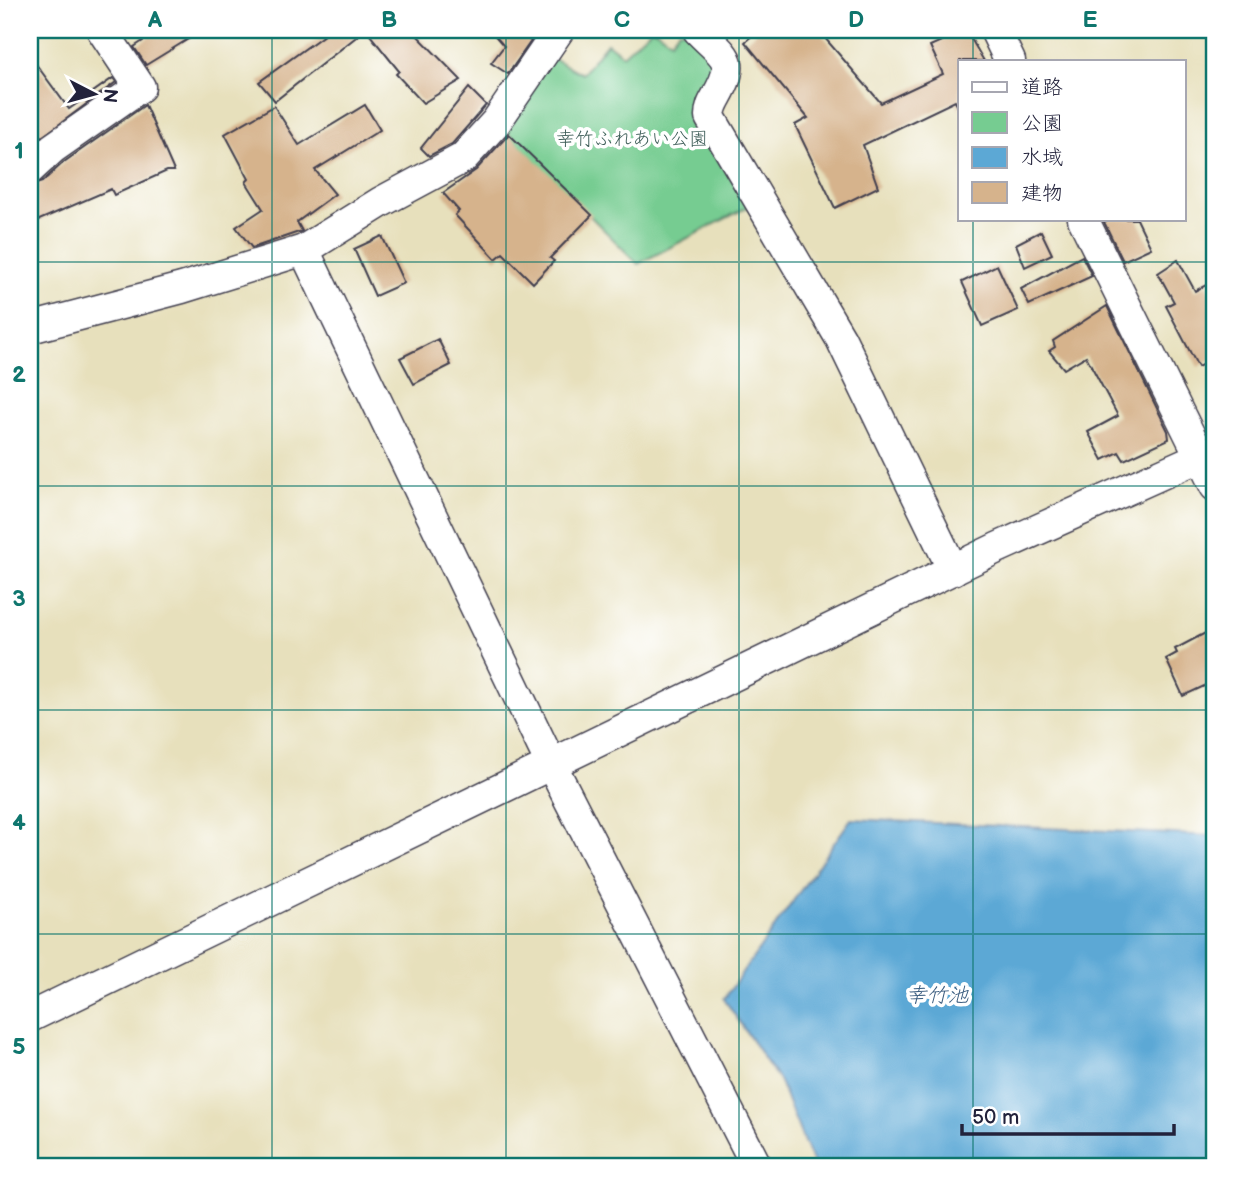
<svg xmlns="http://www.w3.org/2000/svg" width="1245" height="1197" font-family="'Balsamiq Sans','Klee One',sans-serif">
	<style>
		.green { fill: #76cc91; stroke: #4c7766; stroke-width: 2 }
		.water { fill: #5ca8d5; stroke: #3f6588; stroke-width: 2 }
		.building { fill: #d6b38c }
		.lines { fill: none; stroke-linecap: round; stroke-linejoin: round }
		.minor-casing { stroke: #403e4e; stroke-width: 33 }
		.minor { stroke: #fff; stroke-width: 30 }
		.grid { fill: none; stroke: #0f766e; stroke-width: 2; stroke-opacity: 0.55 }
		.labels { text-anchor: middle; dominant-baseline: central; stroke-width: 7; stroke-linejoin: round; paint-order: stroke }
		.park-label { font-size: 19px; fill: #3f5e59; stroke: #fff }
		.water-label { font-size: 21px; font-style: italic; fill: #3c5e80; stroke: #fff }
		.neatline { fill: none; stroke: #0f766e; stroke-width: 2.5 }
		.grid-label { font-size: 23px; text-anchor: middle; font-weight: bold; fill: #0f766e }
	</style>
	<rect width="100%" height="100%" fill="#fff"/>
	<filter id="ink" filterUnits="userSpaceOnUse"><feTurbulence type="fractalNoise" baseFrequency=".0143" numOctaves="2"/><feDisplacementMap in="SourceGraphic" scale="14" xChannelSelector="R" yChannelSelector="G"/><feConvolveMatrix kernelMatrix="1 2 1 2 8 2 1 2 1" color-interpolation-filters="sRGB"/></filter>
	<filter id="wash" filterUnits="userSpaceOnUse"><feTurbulence type="fractalNoise" baseFrequency=".00686" numOctaves="4" result="noise"/><feDisplacementMap in="SourceGraphic" scale="28" xChannelSelector="R" yChannelSelector="G"/><feGaussianBlur stdDeviation="1.57" result="paint"/><feColorMatrix in="noise" values="0 0 0 0 0 0 0 0 0 0 0 0 0 0 0 0 0 1.4 0 .05"/><feComposite in="paint" operator="in"/></filter>
	<g filter="url(#wash)">
		<rect width="100%" height="100%" fill="#e7e0bc"/>
		<path class="green" d="M 650,30 L 656,30 L 671,41 L 679,30 L 696,30 L 730,71 L 710,117 L 761,200 L 638,264 L 496,122 L 543,53 L 582,74 L 607,43 L 623,55 Z"/>
		<path class="water" d="M 851,819 L 1215,836 L 1215,1167 L 814,1167 L 780,1082 L 724,999 Z"/>
		<g id="blocks">
			<g class="building">
				<path d="M 144,30 L 203,30 L 146,65 L 134,47 L 149,37 Z"/>
				<path d="M 331,30 L 365,30 L 275,101 L 259,82 Z"/>
				<path d="M 366,30 L 412,30 L 461,80 L 423,103 L 396,74 L 399,71 Z"/>
				<path d="M 490,30 L 513,30 L 531,41 L 508,74 L 491,63 L 504,46 Z"/>
				<path d="M 758,30 L 818,30 L 881,103 L 943,74 L 930,46 L 966,30 L 984,61 L 960,61 L 960,111 L 955,101 L 863,145 L 878,187 L 835,208 L 795,125 L 808,118 L 745,42 Z"/>
				<path d="M 30,56 L 69,109 L 113,78 L 116,82 L 30,146 Z"/>
				<path d="M 469,88 L 486,105 L 452,144 L 429,156 L 421,148 Z"/>
				<path d="M 145,105 L 174,171 L 167,171 L 114,195 L 111,189 L 30,224 L 30,186 L 42,182 L 64,162 Z"/>
				<path d="M 365,105 L 380,130 L 315,170 L 335,194 L 297,222 L 302,231 L 252,248 L 236,227 L 263,209 L 246,182 L 249,179 L 225,134 L 274,106 L 299,145 Z"/>
				<path d="M 509,134 L 592,215 L 550,258 L 554,261 L 533,283 L 503,253 L 496,259 L 455,215 L 459,211 L 443,193 L 476,170 Z"/>
				<path d="M 1109,219 L 1137,219 L 1151,248 L 1123,261 L 1104,222 Z"/>
				<path d="M 1041,231 L 1052,254 L 1025,267 L 1016,244 Z"/>
				<path d="M 382,236 L 404,283 L 375,296 L 354,249 Z"/>
				<path d="M 1082,256 L 1092,276 L 1029,305 L 1021,289 Z"/>
				<path d="M 1178,260 L 1195,291 L 1206,285 L 1215,303 L 1215,358 L 1198,367 L 1166,306 L 1174,302 L 1158,273 Z"/>
				<path d="M 997,265 L 1018,310 L 982,326 L 962,282 Z"/>
				<path d="M 1107,306 L 1168,431 L 1169,439 L 1124,460 L 1119,452 L 1103,460 L 1088,432 L 1118,416 L 1086,356 L 1064,369 L 1049,351 L 1055,347 L 1053,341 Z"/>
				<path d="M 438,339 L 451,365 L 414,384 L 400,358 Z"/>
				<path d="M 1215,628 L 1215,681 L 1183,696 L 1166,659 L 1177,653 L 1175,649 Z"/>
			</g>
		</g>
	</g>
	<g filter="url(#ink)">
		<use href="#blocks" fill-opacity="0" stroke="#403e4e" stroke-width="2"/>
		<g class="lines">
			<defs>
				<g id="minor">
					<path d="M 698,30 C 725,58 738,58 717,96 C 713,103 710,108 710,117 L 841,339 L 953,570"/>
					<path d="M 995,30 L 1010,61"/>
					<path d="M 30,169 L 53,148 L 140,87 L 102,30"/>
					<path d="M 1083,219 L 1215,486"/>
					<path d="M 304,250 L 551,764 L 757,1167"/>
					<path d="M 30,328 L 182,288 L 304,250 L 381,202 L 463,158 L 496,122 L 559,30"/>
					<path d="M 30,1017 L 997,548 L 1215,450"/>
				</g>
			</defs>
			<use href="#minor" class="minor-casing"/>
			<use href="#minor" class="minor"/>
		</g>
	</g>
	<path class="grid" d="M 272,30 L 272,1167M 506,30 L 506,1167M 739,30 L 739,1167M 973,30 L 973,61M 973,219 L 973,1167M 30,262 L 1215,262M 30,486 L 1215,486M 30,710 L 1215,710M 30,934 L 1215,934"/>
	<g class="labels">
		<g class="park-label">
			<text x="632" y="139">幸竹ふれあい公園</text>
		</g>
		<g class="water-label">
			<text x="937" y="995">幸竹池</text>
		</g>
	</g>
	<rect width="1245" height="1197" fill="none" stroke="#fff" stroke-width="77"/>
	<rect x="958" y="60" width="228" height="161" fill="#ffffff" stroke="#a7a7b1" stroke-width="2"/>
	<rect x="972" y="82" width="35" height="10" fill="#ffffff" stroke="#a7a7b1" stroke-width="2"/>
	<text x="1021" y="94" font-size="21" fill="#22223b">道路</text>
	<rect x="972" y="112" width="35" height="21" fill="#76cc91" stroke="#a7a7b1" stroke-width="2"/>
	<text x="1021" y="130" font-size="21" fill="#22223b">公園</text>
	<rect x="972" y="147" width="35" height="21" fill="#5ca8d5" stroke="#a7a7b1" stroke-width="2"/>
	<text x="1021" y="164" font-size="21" fill="#22223b">水域</text>
	<rect x="972" y="182" width="35" height="21" fill="#d6b38c" stroke="#a7a7b1" stroke-width="2"/>
	<text x="1021" y="200" font-size="21" fill="#22223b">建物</text>
	<g transform="translate(94 94) rotate(96)" stroke="#ffffff" stroke-width="5" paint-order="stroke">
	<path d="M0-5L12 26L0 18L-12 26Z" fill="#22223b"/>
	<text y="-10" font-size="19" font-weight="bold" text-anchor="middle" fill="#22223b">N</text>
	</g>
	<path d="M962 1124v10h212v-10" fill="none" stroke="#22223b" stroke-width="3.5"/>
	<text x="972" y="1124" font-size="21" fill="#22223b" stroke="#ffffff" stroke-width="5" paint-order="stroke">50 m</text>
	<rect x="38" y="38" width="1168" height="1120" class="neatline"/>
	<g class="grid-label">
		<text x="155" y="27">A</text>
		<text x="389" y="27">B</text>
		<text x="622" y="27">C</text>
		<text x="856" y="27">D</text>
		<text x="1090" y="27">E</text>
		<text x="19" y="158">1</text>
		<text x="19" y="382">2</text>
		<text x="19" y="606">3</text>
		<text x="19" y="830">4</text>
		<text x="19" y="1054">5</text>
	</g>
</svg>
